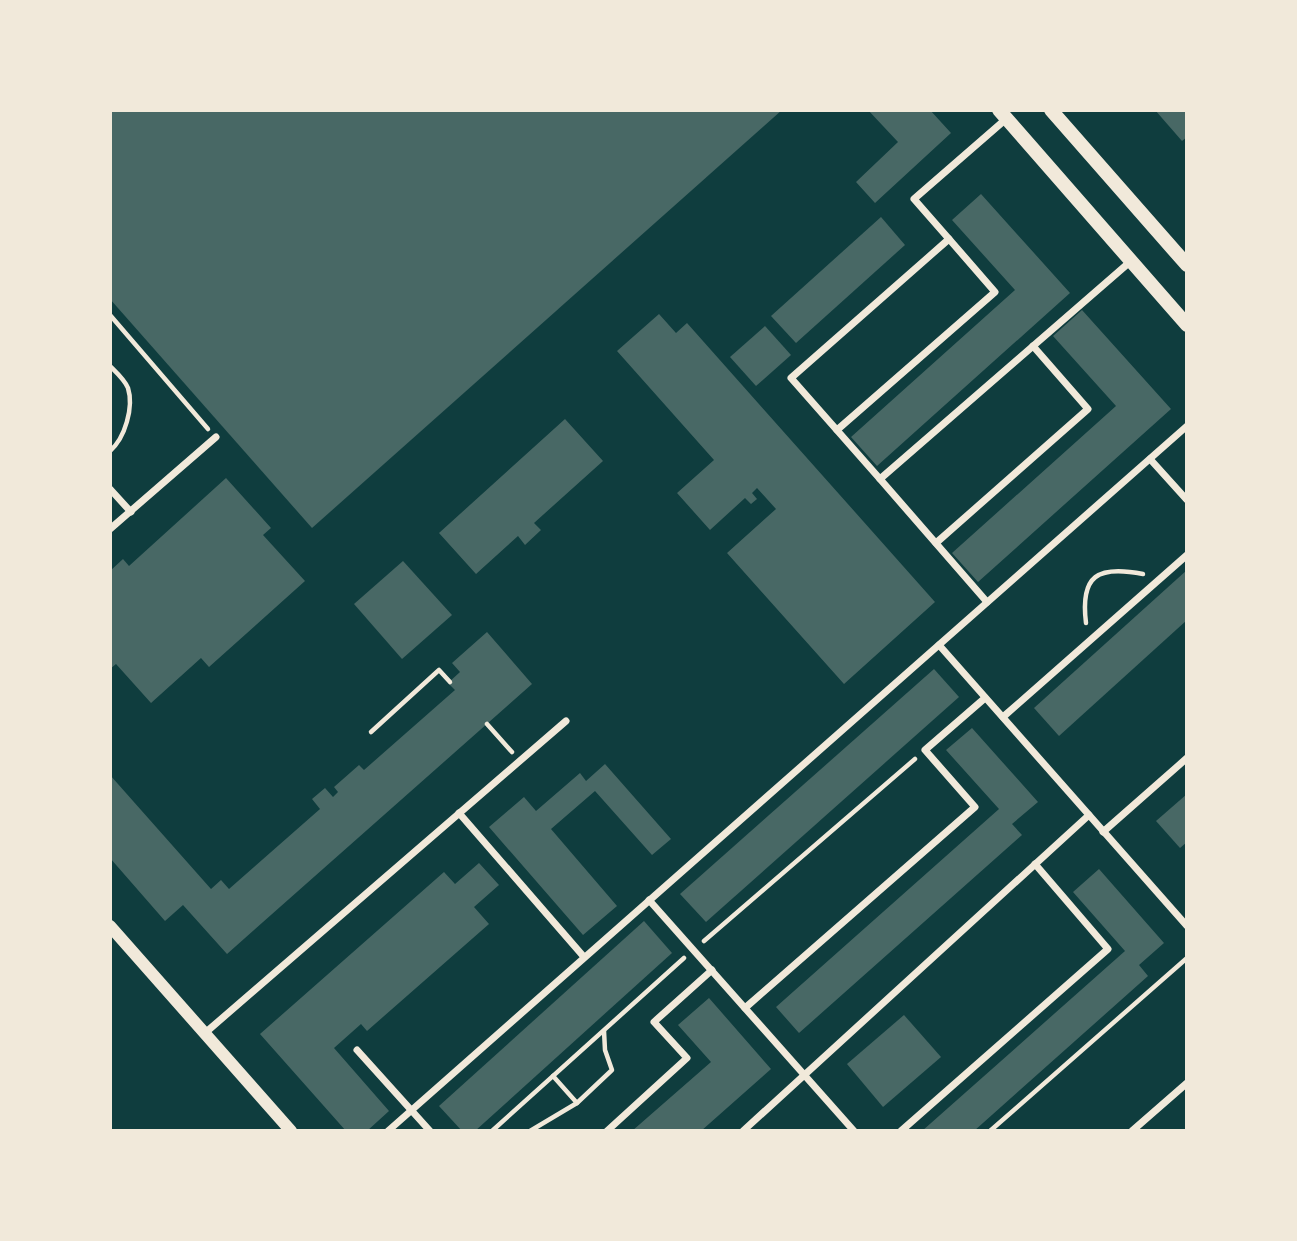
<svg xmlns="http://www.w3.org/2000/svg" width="1297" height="1241" font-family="Commissioner,sans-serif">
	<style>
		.building { fill: #486865 }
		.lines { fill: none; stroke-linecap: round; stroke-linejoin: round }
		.path { stroke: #f1e9da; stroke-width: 4.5 }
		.minor { stroke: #f1e9da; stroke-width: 7 }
		.tertiary { stroke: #f1e9da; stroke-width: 12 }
		.secondary { stroke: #f1e9da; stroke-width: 14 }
	</style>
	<rect width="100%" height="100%" fill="#0f3d3e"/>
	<g class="building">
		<path d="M 110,110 L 782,110 L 312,528 L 110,299 Z"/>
		<path d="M 868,110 L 930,110 L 951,133 L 875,203 L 856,182 L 898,142 Z"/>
		<path d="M 1155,110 L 1187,110 L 1187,137 L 1182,141 Z"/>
		<path d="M 981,194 L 1070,293 L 877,466 L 851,437 L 1015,290 L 952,220 Z"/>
		<path d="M 881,217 L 905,245 L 796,343 L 771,316 Z"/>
		<path d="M 1082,310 L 1171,409 L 978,582 L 952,553 L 1116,406 L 1053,336 Z"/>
		<path d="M 659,314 L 676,333 L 687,323 L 935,602 L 844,684 L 727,553 L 776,509 L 757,488 L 752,493 L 757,499 L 751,504 L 745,498 L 710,530 L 677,493 L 714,460 L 617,351 Z"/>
		<path d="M 765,326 L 791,355 L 756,386 L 730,357 Z"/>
		<path d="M 565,419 L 603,461 L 534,523 L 541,530 L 525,545 L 518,536 L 476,574 L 439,533 Z"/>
		<path d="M 226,478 L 271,528 L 263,535 L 305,581 L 209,667 L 201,658 L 151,703 L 116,664 L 110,669 L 110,571 L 123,559 L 129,566 Z"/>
		<path d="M 403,561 L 452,615 L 402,659 L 354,604 Z"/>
		<path d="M 1187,570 L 1187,620 L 1059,736 L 1034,708 Z"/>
		<path d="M 487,632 L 532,684 L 227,954 L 183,905 L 165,921 L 110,858 L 110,775 L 211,889 L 221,880 L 229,889 L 320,809 L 312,799 L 325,788 L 333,797 L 338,792 L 334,787 L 359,765 L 364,770 L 455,690 L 448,683 L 460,672 L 452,663 Z"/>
		<path d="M 934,669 L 959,697 L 706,922 L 680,894 Z"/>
		<path d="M 972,728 L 1038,802 L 1012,824 L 1022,835 L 799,1033 L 776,1007 L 999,809 L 946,750 Z"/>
		<path d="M 605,764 L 671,839 L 652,855 L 595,791 L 551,829 L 617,906 L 583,935 L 489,827 L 524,797 L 536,811 L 580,773 L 586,781 Z"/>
		<path d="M 1187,794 L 1187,842 L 1180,848 L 1156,821 Z"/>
		<path d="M 479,863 L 499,885 L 474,907 L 489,924 L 367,1031 L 361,1024 L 334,1048 L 389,1111 L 367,1131 L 346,1131 L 260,1034 L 444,872 L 455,884 Z"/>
		<path d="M 1099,869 L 1164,943 L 1139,965 L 1148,976 L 974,1131 L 922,1131 L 1125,951 L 1073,892 Z"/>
		<path d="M 644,921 L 672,953 L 475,1131 L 462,1131 L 439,1106 Z"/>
		<path d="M 709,998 L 771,1069 L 701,1131 L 632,1131 L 711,1062 L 678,1025 Z"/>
		<path d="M 904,1015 L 941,1057 L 883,1107 L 847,1064 Z"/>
	</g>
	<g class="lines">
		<g class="path">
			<path d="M 110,315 L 208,429"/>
			<path d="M 110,366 C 116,372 125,380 128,388 C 134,407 125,438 110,451"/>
			<path d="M 1086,623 C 1080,575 1098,565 1143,574"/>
			<path d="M 487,724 L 512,752"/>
			<path d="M 371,732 L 439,670 L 450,682"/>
			<path d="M 704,941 L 915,759"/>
			<path d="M 577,1103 L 612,1070 L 605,1050 L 604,1031"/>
			<path d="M 492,1131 L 684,958"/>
			<path d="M 530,1131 L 577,1103 L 553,1076"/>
			<path d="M 990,1131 L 1187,958"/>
		</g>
		<g class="minor">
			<path d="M 837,430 L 995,292 L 949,239"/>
			<path d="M 1150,459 L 1187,500"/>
			<path d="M 880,479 L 791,378 L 949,239 L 914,199 L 1006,119"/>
			<path d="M 110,489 L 131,512"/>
			<path d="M 110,529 L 216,437"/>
			<path d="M 936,543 L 1088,409 L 1033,346"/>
			<path d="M 987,602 L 880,479 L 1131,261"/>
			<path d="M 939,645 L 1187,926"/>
			<path d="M 1003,717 L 1187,555"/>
			<path d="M 459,813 L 584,957"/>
			<path d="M 1103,832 L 1187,758"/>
			<path d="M 649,900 L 854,1131"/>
			<path d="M 745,1008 L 975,807 L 925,750 L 985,698"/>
			<path d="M 205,1033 L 566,721"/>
			<path d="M 357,1050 L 430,1131"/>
			<path d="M 388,1131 L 1187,426"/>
			<path d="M 607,1131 L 687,1058 L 654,1022 L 712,970"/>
			<path d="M 743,1131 L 1089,815"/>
			<path d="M 901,1131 L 1108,949 L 1035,864"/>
			<path d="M 1132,1131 L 1187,1083"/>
		</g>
		<path class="tertiary" d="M 110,926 L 291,1131"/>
		<g class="secondary">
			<path d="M 999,110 L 1187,325"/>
			<path d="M 1051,110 L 1187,265"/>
		</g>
	</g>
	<rect width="1297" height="1241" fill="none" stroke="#f1e9da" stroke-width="224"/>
</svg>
